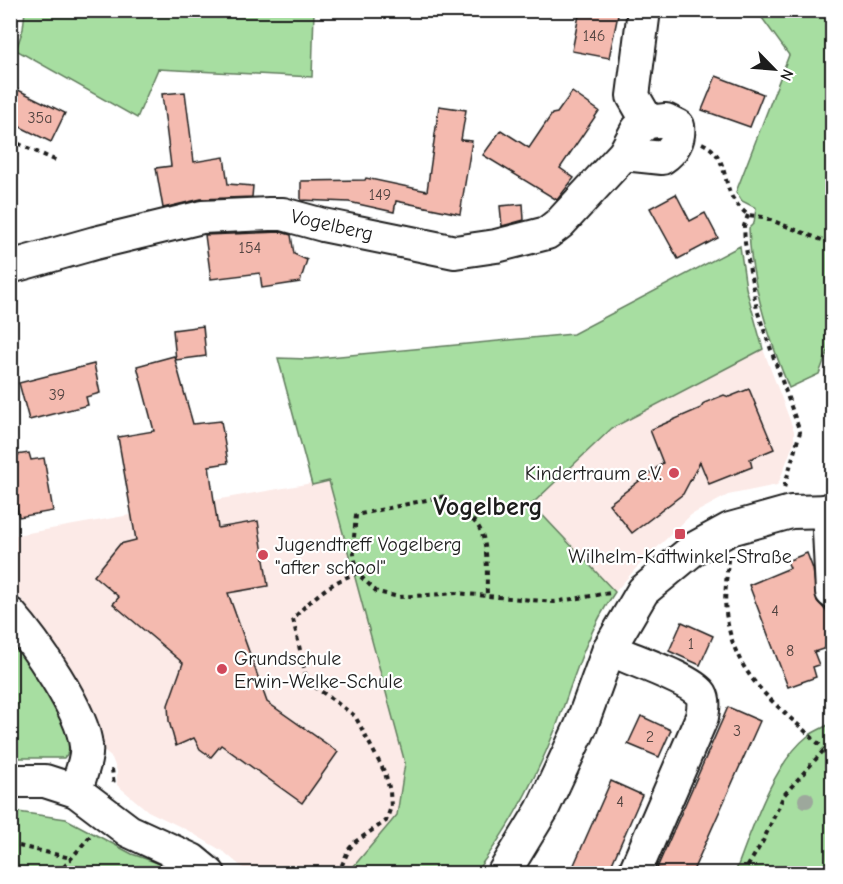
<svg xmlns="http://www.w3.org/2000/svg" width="843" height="884" font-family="'Comic Neue',sans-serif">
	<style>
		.built { fill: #fceae7 }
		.green { fill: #a7dea1; stroke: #627d5e; stroke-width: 1.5 }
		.building { fill: #f4baaf; stroke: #1c1c1c; stroke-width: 1.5 }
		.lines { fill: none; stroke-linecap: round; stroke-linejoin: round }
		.minor-casing { stroke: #1c1c1c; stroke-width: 36 }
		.path { stroke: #1c1c1c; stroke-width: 4; stroke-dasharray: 4.5 4.5; stroke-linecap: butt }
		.minor { stroke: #fff; stroke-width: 32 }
		.tree { fill: #9da89c }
		.poi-dot { fill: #d1495b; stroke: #fff; stroke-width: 2 }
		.labels { text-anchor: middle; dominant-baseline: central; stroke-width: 4.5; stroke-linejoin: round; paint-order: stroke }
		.number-label { font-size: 16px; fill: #524441 }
		.street-label { font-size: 20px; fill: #1c1c1c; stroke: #fff }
		.poi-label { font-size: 20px; fill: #1c1c1c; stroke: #fff; text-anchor: start }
		.district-label { font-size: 26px; font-weight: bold; fill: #1c1c1c; stroke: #fff }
	</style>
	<rect width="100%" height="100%" fill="#fff"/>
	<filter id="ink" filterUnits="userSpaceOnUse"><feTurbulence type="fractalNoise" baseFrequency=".0167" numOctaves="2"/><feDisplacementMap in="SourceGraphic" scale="12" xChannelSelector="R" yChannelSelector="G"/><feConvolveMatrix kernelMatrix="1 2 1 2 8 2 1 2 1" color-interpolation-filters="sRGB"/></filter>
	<g filter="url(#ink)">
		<g class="built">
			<path d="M 763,349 L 794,431 L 794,442 L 779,482 L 777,485 L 728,495 L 691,515 L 638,566 L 615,592 L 531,504 L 612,428 Z"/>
			<path d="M 329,480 L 405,763 L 397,815 L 348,873 L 249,873 L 224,852 L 187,830 L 148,811 L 117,785 L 117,771 L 112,758 L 99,747 L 53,650 L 11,583 L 11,536 Z"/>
		</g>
		<g class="green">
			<path d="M 25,11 L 314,11 L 312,77 L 158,69 L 137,118 L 16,50 L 23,29 Z"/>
			<path d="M 757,11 L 832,11 L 832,340 L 819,374 L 789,388 C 769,339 750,282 749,228 L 754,223 L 756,208 L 742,201 L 736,192 L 789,55 Z"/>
			<path d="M 740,246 L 746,288 L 763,349 L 612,428 L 532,504 L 615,592 C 585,635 573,682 555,730 C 535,780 508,830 475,873 L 348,873 L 397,815 L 405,763 L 329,481 L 312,485 L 278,358 L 308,359 L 573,334 Z"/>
			<path d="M 10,638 C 25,657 86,740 64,758 L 11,758 Z"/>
			<path d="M 832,723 L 832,873 L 735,873 C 751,832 773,763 808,736 C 815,731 825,727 832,723 Z"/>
			<path d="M 11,811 L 66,819 L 132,854 L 175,869 L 181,873 L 11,873 Z"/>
		</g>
		<g class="building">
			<path d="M 580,10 L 619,10 L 609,58 L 572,51 Z"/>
			<path d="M 716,76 L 763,94 L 750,127 L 702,110 Z"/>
			<path d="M 10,86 L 65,113 L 51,142 L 10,122 Z"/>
			<path d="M 185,92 L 194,162 L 224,157 L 228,184 L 253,186 L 252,197 L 201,199 L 163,208 L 156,168 L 171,166 L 162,94 Z"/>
			<path d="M 572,92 L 599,111 L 560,168 L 574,178 L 557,200 L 483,155 L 501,130 L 529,148 L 552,114 L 557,113 Z"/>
			<path d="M 439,106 L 466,110 L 461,140 L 472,141 L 460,214 L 396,201 L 394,212 L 349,202 L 301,200 L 301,181 L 365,180 L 366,178 L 427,191 Z"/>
			<path d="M 676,194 L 690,221 L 705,213 L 718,238 L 678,259 L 650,208 Z"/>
			<path d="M 523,204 L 524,220 L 502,226 L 500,206 Z"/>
			<path d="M 281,232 L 291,235 L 294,254 L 307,260 L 300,282 L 262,288 L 260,273 L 211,279 L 205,235 Z"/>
			<path d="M 203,326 L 206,356 L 176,360 L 173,330 Z"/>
			<path d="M 174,356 L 193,424 L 221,421 L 228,463 L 209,466 L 218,528 L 258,521 L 268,586 L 228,593 L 267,702 L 338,752 L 302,803 L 221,745 L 211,757 L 200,749 L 194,738 L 176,746 L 169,721 L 168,705 L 183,663 L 113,604 L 119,597 L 94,576 L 120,544 L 136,540 L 118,437 L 154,431 L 137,366 Z"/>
			<path d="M 94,364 L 100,393 L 86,397 L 88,405 L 29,420 L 19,383 Z"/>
			<path d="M 749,389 L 774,449 L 750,459 L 752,467 L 709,484 L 700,462 L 683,494 L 632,533 L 609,504 L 663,463 L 650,430 L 701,408 L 704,403 L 724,395 L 729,397 Z"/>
			<path d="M 29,453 L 31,460 L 44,458 L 53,511 L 19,517 L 10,473 L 10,456 Z"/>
			<path d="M 807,553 L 813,569 L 817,601 L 828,613 L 832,611 L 832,646 L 814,652 L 819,665 L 813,667 L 816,677 L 788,687 L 749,585 L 790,568 L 787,561 Z"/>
			<path d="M 682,622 L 713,636 L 700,665 L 669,651 Z"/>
			<path d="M 728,707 L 760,721 L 692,873 L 670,873 L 657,868 Z"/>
			<path d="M 641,716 L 671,730 L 659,757 L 628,744 Z"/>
			<path d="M 611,781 L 642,795 L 608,873 L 587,873 L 573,867 Z"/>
		</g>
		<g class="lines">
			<defs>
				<g id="minor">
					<path d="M 644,10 L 633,96 L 648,122"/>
					<path d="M 10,267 L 95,243 L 202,217 L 269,214 L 283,214 L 323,225 L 455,252 L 496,246 L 547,233 L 560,223 L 624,154 L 637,130 L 648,122 L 666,120 L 678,126 C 680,139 673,151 662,158 L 624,154"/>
					<path d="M 828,510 L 832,592"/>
					<path d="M 10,614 C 34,641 83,711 86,746 C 88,759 79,777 76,791"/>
					<path d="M 609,649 C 629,659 689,678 701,694 C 705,701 703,710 702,717 L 634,874"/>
					<path d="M 10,781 L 45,781 L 76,791 L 129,831 L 192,860 L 209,874"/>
					<path d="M 503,874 L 542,810 L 581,726 L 609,649 L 643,591 L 695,548 L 730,529 L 791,512 L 832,511"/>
				</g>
			</defs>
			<use href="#minor" class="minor-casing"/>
			<g class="path">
				<path d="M 10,140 L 57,161"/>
				<path d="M 702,143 C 727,155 722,177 732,197 C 736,204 742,210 748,215 L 763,217 L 832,244"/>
				<path d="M 748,215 L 744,226 L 745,243 L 757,310 L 800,432 L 784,488"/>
				<path d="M 728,559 C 727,579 723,600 727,619 C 737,683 782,707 824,749"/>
				<path d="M 357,573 L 353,548 L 356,515 L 445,496 L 452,512 C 458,514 466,515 471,519 C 491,532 486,575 487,596 L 554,602 L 610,593"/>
				<path d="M 112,769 L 114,785"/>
				<path d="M 10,844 L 71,858"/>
				<path d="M 58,874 L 91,835"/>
				<path d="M 338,874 L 349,849 L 355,842 L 386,821 L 391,807 L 390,791 L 385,773 L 355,716 L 307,681 L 293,619 C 312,598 331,582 357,573 L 377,592 L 399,597 L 457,593 L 487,596"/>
				<path d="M 743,874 L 763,841 L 784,795 L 832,741"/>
			</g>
			<use href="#minor" class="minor"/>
		</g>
		<circle class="tree" cx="806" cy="800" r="8"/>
	</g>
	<g class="poi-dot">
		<circle cx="674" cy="473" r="6"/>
		<rect x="674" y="528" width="12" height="12" rx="3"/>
		<circle cx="263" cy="555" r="6"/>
		<circle cx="222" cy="669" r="6"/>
	</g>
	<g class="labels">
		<g class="number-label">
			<text x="594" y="36">146</text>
			<text x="40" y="118">35a</text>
			<text x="380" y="195">149</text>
			<text x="250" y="248">154</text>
			<text x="57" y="395">39</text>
			<text x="775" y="611">4</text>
			<text x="691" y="644">1</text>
			<text x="790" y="651">8</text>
			<text x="737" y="731">3</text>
			<text x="650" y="737">2</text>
			<text x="620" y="802">4</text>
		</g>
		<g class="street-label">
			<text transform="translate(332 225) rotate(13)">Vogelberg</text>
		</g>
		<g class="poi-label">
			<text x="662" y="473" text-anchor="end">Kindertraum e.V.</text>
			<text x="275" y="544">Jugendtreff Vogelberg<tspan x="275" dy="23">"after school"</tspan></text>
			<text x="680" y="556" text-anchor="middle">Wilhelm-Kattwinkel-Straße</text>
			<text x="234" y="658">Grundschule<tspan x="234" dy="23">Erwin-Welke-Schule</tspan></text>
		</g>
		<g class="district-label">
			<text x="488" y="507">Vogelberg</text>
		</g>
	</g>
	<rect width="843" height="884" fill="none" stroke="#fff" stroke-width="36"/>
	<rect x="18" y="18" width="807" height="848" fill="none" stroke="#1c1c1c" stroke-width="2" filter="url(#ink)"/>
	<g transform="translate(774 69) rotate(115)" stroke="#ffffff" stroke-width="4.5" paint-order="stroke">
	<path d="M0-4.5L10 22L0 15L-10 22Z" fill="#1c1c1c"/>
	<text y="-9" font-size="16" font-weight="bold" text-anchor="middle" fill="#1c1c1c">N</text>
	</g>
</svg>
